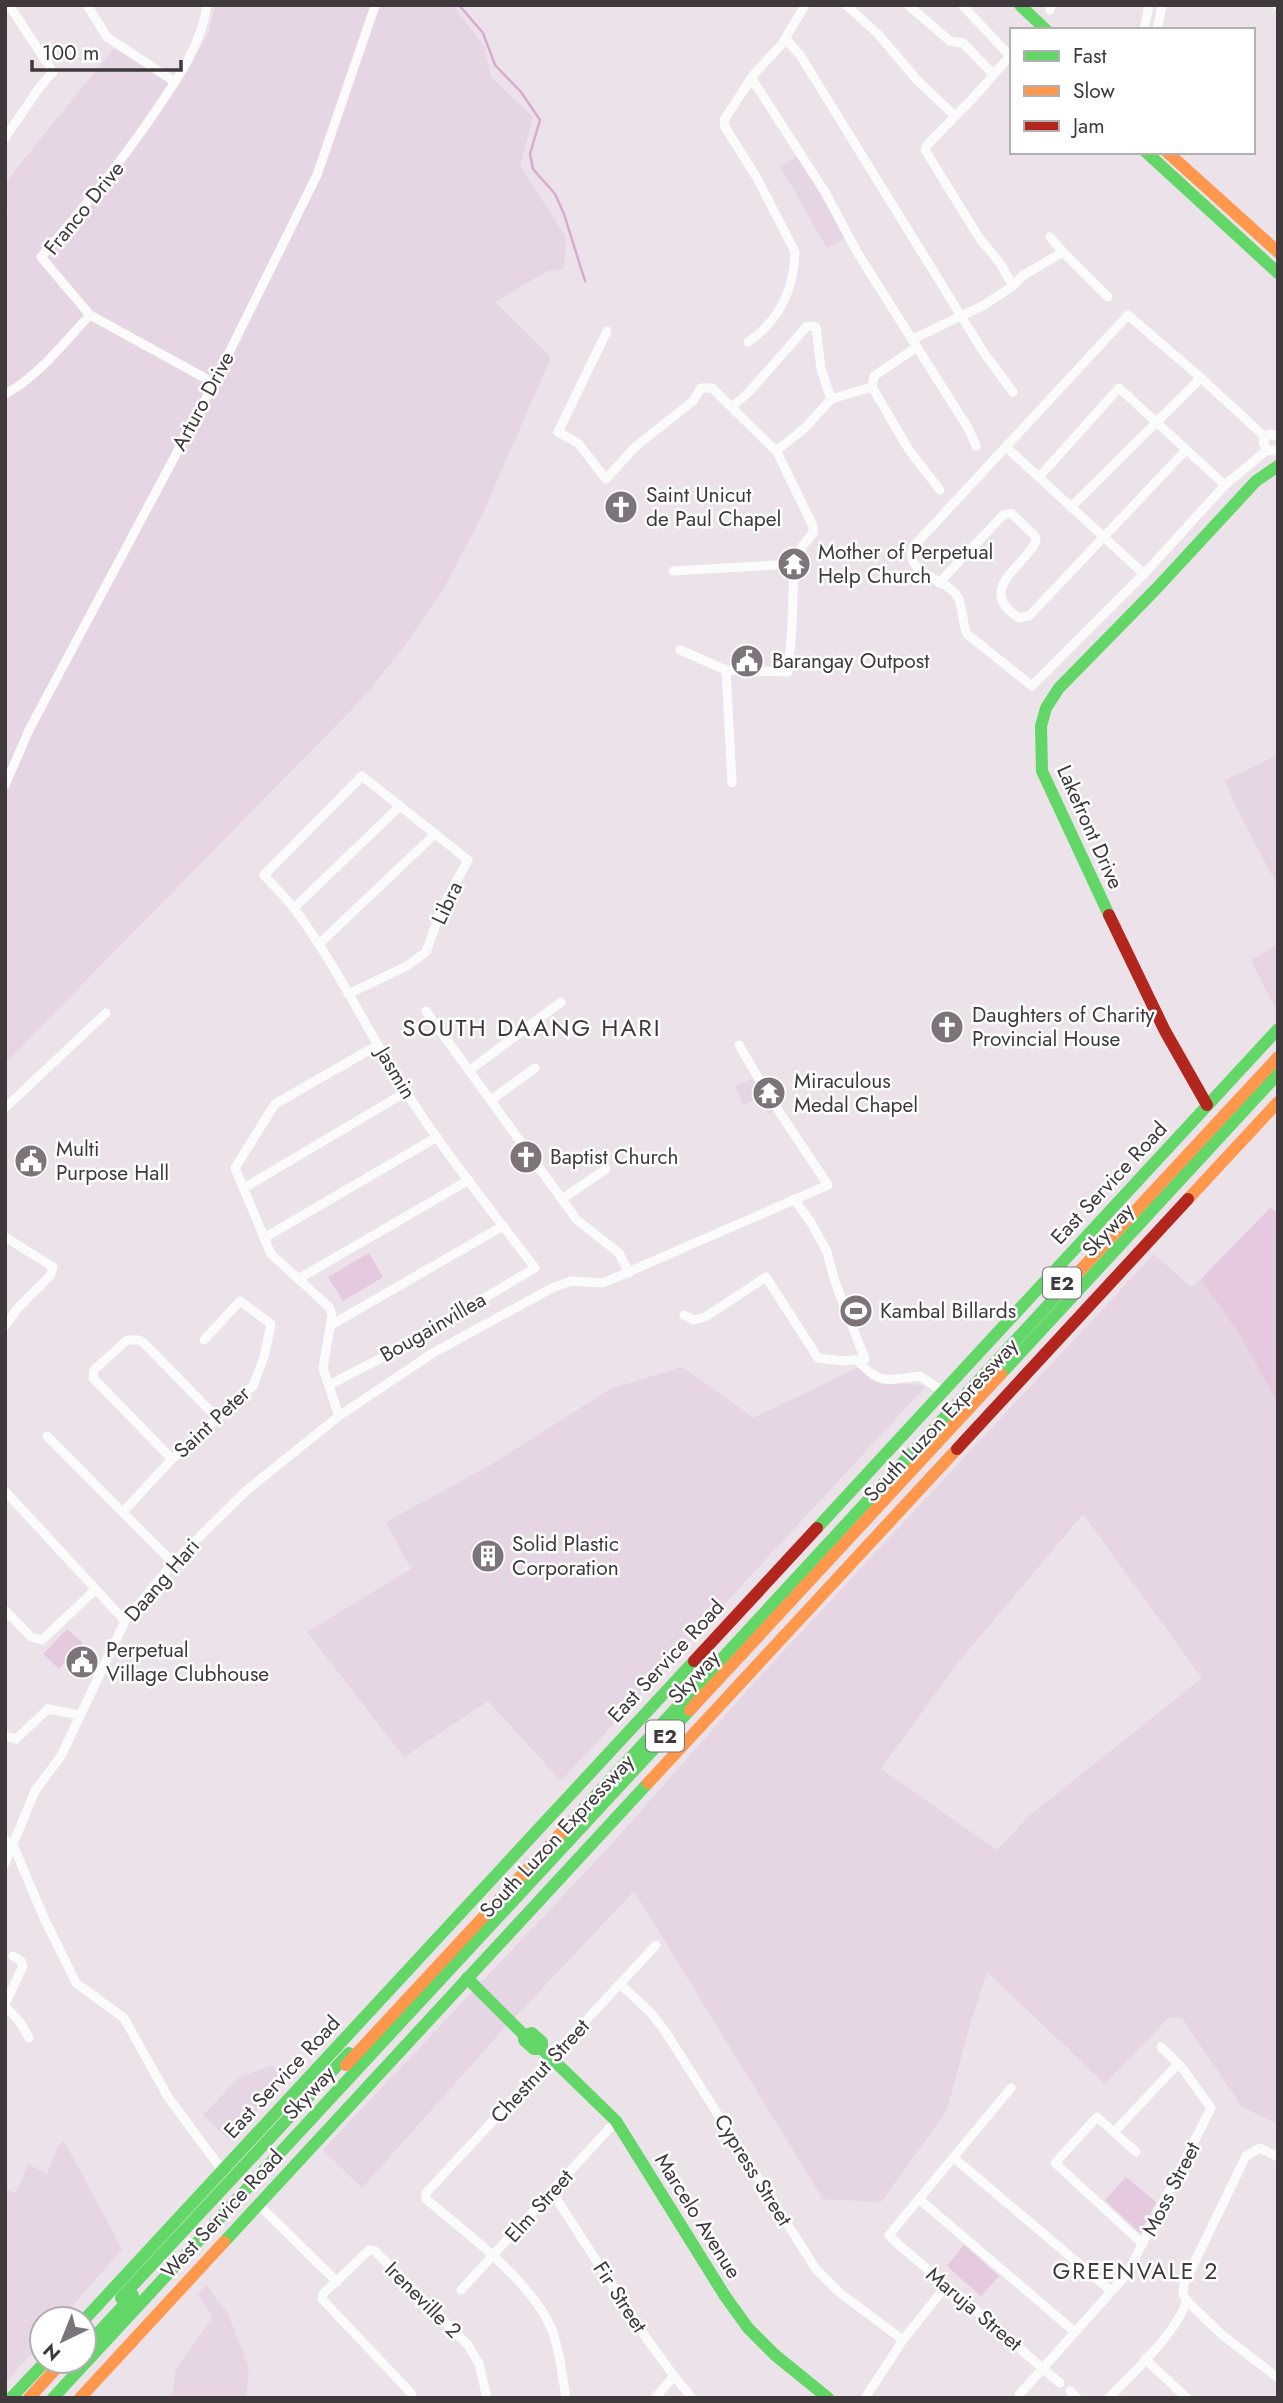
<svg xmlns="http://www.w3.org/2000/svg" width="1283" height="2403" font-family="Jost,sans-serif">
	<style>
		.built { fill: #e6d5e3; fill-rule: evenodd }
		.green { fill: #e4c9df }
		.lines { fill: none; stroke-linecap: round; stroke-linejoin: round }
		.stream { stroke: #d9abd1; stroke-width: 2.5 }
		.street { stroke: #fcfbfc; stroke-width: 9 }
		.fast { stroke: #63d668; stroke-width: 12 }
		.slow { stroke: #ff974d; stroke-width: 12 }
		.jam { stroke: #b3261e; stroke-width: 12 }
		.labels { text-anchor: middle; dominant-baseline: central; stroke-width: 5; stroke-linejoin: round; paint-order: stroke }
		.shield { fill: #fff; stroke: #797477; stroke-width: 2 }
		.shield-label { font-size: 19px; font-weight: bold; fill: #3f383d }
		.street-label { font-size: 21px; fill: #3f383d; stroke: #fff }
		.poi-label { font-size: 21px; fill: #3f383d; stroke: #fff; text-anchor: start }
		.neighbourhood-label { font-size: 23px; letter-spacing: 2px; fill: #3f383d; stroke: #fff }
		.quarter-label { font-size: 24px; letter-spacing: 2px; fill: #3f383d; stroke: #fff }
	</style>
	<rect width="100%" height="100%" fill="#ece2ea"/>
	<g class="built">
		<path d="M 215,5 L 454,7 L 484,46 L 491,77 L 533,117 L 520,166 L 566,237 L 564,269 L 547,271 L 495,302 L 551,357 L 483,513 L 444,588 L 405,645 L 365,696 L 5,1063 L 5,214 L 9,211 L 5,206 L 5,183 L 114,48 L 177,87 L 209,32 Z"/>
		<path d="M 798,156 L 845,238 L 827,248 L 780,166 Z"/>
		<path d="M 1278,755 L 1278,887 L 1235,805 L 1225,780 Z"/>
		<path d="M 1276,945 L 1278,946 L 1278,1014 L 1251,960 Z"/>
		<path d="M 758,1077 L 776,1110 L 769,1114 L 759,1098 L 743,1105 L 735,1086 Z"/>
		<path d="M 1154,1254 L 1191,1287 L 1201,1279 L 1241,1337 L 1278,1404 L 1278,2124 L 1242,2107 L 1182,2018 L 1169,2017 L 1105,2084 L 987,1972 L 971,2021 L 947,2110 L 881,2202 L 823,2199 L 634,1891 L 499,2034 L 362,2188 L 323,2150 L 608,1848 L 753,1684 ZM 1083,1514 L 1202,1678 L 1029,1816 L 997,1850 L 881,1769 L 956,1665 Z"/>
		<path d="M 861,1366 L 871,1380 L 926,1386 L 561,1781 L 488,1701 L 404,1757 L 307,1632 L 411,1569 L 386,1522 L 494,1463 L 610,1389 L 682,1367 L 754,1418 Z"/>
		<path d="M 273,2065 L 282,2085 L 229,2140 L 203,2115 L 240,2077 Z"/>
		<path d="M 64,2141 L 122,2249 L 61,2319 L 42,2319 L 42,2341 L 6,2382 L 5,2194 L 7,2190 L 16,2193 L 28,2164 L 47,2174 L 58,2146 Z"/>
		<path d="M 206,2285 L 228,2314 L 249,2367 L 246,2398 L 172,2398 L 176,2369 L 213,2317 L 198,2294 Z"/>
	</g>
	<g class="green">
		<path d="M 1271,1207 L 1278,1214 L 1278,1404 L 1241,1337 L 1201,1279 Z"/>
		<path d="M 369,1253 L 383,1277 L 343,1301 L 328,1277 Z"/>
		<path d="M 67,1629 L 83,1643 L 59,1669 L 43,1654 Z"/>
		<path d="M 1126,2177 L 1156,2202 L 1140,2233 L 1105,2200 Z"/>
		<path d="M 964,2245 L 999,2276 L 981,2296 L 947,2266 Z"/>
	</g>
	<g class="lines">
		<path class="stream" d="M 459,5 L 483,33 L 495,65 L 521,92 L 540,120 L 530,154 L 533,169 L 555,194 L 564,214 L 585,281"/>
		<g class="street">
			<path d="M 87,5 L 107,37 L 175,82"/>
			<path d="M 207,5 C 202,42 180,75 159,106 C 123,160 84,208 41,257 L 90,315 L 214,383"/>
			<path d="M 846,5 L 878,34 L 917,80 L 955,116"/>
			<path d="M 908,5 L 950,41 L 963,43 L 993,74"/>
			<path d="M 1277,5 L 1278,6"/>
			<path d="M 1050,10 L 1051,5"/>
			<path d="M 1144,30 L 1149,5"/>
			<path d="M 1157,30 L 1162,5"/>
			<path d="M 785,38 L 800,55 L 984,353 L 1013,392"/>
			<path d="M 752,79 L 825,192 L 857,252 L 968,428 L 976,446"/>
			<path d="M 5,138 L 39,88 L 53,72 L 9,5"/>
			<path d="M 1063,252 L 1108,297"/>
			<path d="M 1013,286 L 1022,276 L 1063,252 L 1050,237"/>
			<path d="M 607,331 L 558,432 L 578,443 L 606,479 L 635,447 L 693,401 L 701,388 L 712,388 L 777,452 L 813,526 L 813,533 L 803,545 L 794,564 L 792,628 L 788,672 L 726,670 L 680,650"/>
			<path d="M 913,339 L 984,305 L 1013,286 L 1000,263 L 980,239 L 925,150 L 927,145 L 974,97 L 1010,56 L 962,5"/>
			<path d="M 748,342 C 779,321 794,289 795,252 L 757,178 L 725,127 L 724,120 L 754,74 L 782,44 L 805,5"/>
			<path d="M 872,387 L 874,376 L 917,347"/>
			<path d="M 5,394 C 38,377 65,341 90,315"/>
			<path d="M 831,399 L 872,387 L 909,450 L 940,490"/>
			<path d="M 732,407 L 749,392 L 807,326 L 816,327 L 821,369 L 831,399 L 806,427 L 776,451"/>
			<path d="M 1278,436 L 1269,434 L 1263,442 L 1267,450 L 1272,451 L 1278,449"/>
			<path d="M 1265,437 L 1201,378 L 1128,315 L 913,547 C 904,572 941,578 954,592 C 964,601 961,622 967,634 L 1032,686 L 1144,574 L 1225,485 L 1267,450"/>
			<path d="M 1006,447 L 1144,574"/>
			<path d="M 1039,477 L 1119,388 L 1225,485"/>
			<path d="M 1071,507 L 1201,378"/>
			<path d="M 673,571 L 794,564"/>
			<path d="M 939,583 L 1003,515 L 1011,513 L 1035,536 L 1036,541 C 1025,567 974,589 1019,618 L 1029,616 L 1186,450"/>
			<path d="M 726,670 L 732,783"/>
			<path d="M 5,785 L 30,728 L 214,383 L 317,175 L 375,6"/>
			<path d="M 294,908 L 400,806"/>
			<path d="M 319,944 L 435,834"/>
			<path d="M 426,1011 L 577,1220 L 619,1253 L 629,1273"/>
			<path d="M 470,1070 L 561,1002"/>
			<path d="M 491,1100 L 535,1068"/>
			<path d="M 5,1108 L 106,1013"/>
			<path d="M 244,1188 L 406,1092"/>
			<path d="M 562,1199 L 606,1169"/>
			<path d="M 5,1237 L 53,1267 L 50,1276 L 18,1308 L 5,1326"/>
			<path d="M 264,1238 L 437,1137"/>
			<path d="M 298,1279 L 469,1180"/>
			<path d="M 684,1315 L 694,1320 L 705,1317 L 766,1277 L 818,1358 L 843,1361 L 865,1359 L 835,1282 L 827,1252 L 812,1224 L 794,1199"/>
			<path d="M 331,1325 L 503,1226"/>
			<path d="M 857,1360 C 881,1386 886,1380 920,1376 L 942,1391"/>
			<path d="M 329,1385 L 387,1355 L 535,1268 C 491,1210 445,1153 406,1092 C 368,1032 338,968 296,911 C 286,898 274,886 264,875 L 362,776 L 468,860 L 442,908 L 426,952 L 407,966 L 348,994"/>
			<path d="M 339,1416 L 323,1368 L 332,1315 L 329,1307 L 271,1254 L 235,1168 L 275,1104 L 378,1045"/>
			<path d="M 47,1436 L 173,1563"/>
			<path d="M 172,1459 L 93,1378 L 94,1370 L 127,1340 L 139,1340 L 144,1343 L 218,1419"/>
			<path d="M 5,1491 L 125,1621"/>
			<path d="M 123,1512 L 172,1459 L 253,1386 L 264,1357 L 271,1324 L 240,1301 L 204,1340"/>
			<path d="M 5,1610 L 31,1637 L 42,1640 L 95,1590"/>
			<path d="M 5,1736 L 16,1739 L 48,1709 L 79,1715"/>
			<path d="M 5,1839 L 13,1845 L 45,1920 L 76,1983 L 124,2018 L 168,2097 L 222,2170"/>
			<path d="M 5,1863 L 35,1791 L 61,1756 L 125,1621 L 173,1563 L 247,1490 L 339,1416 L 433,1353 L 552,1288 L 571,1281 L 603,1283 L 828,1185 L 770,1098 L 739,1045"/>
			<path d="M 620,1984 L 651,2013 L 665,2031 L 816,2269 L 840,2293 L 903,2340"/>
			<path d="M 5,2004 L 23,1966 L 21,1961 L 13,1956"/>
			<path d="M 5,2006 L 20,2022 L 29,2038"/>
			<path d="M 1011,2088 L 889,2235 L 891,2238 L 1060,2383"/>
			<path d="M 1115,2131 L 1178,2064"/>
			<path d="M 1136,2152 L 1097,2117 L 1055,2163 L 1143,2244"/>
			<path d="M 954,2158 L 1111,2291"/>
			<path d="M 552,2192 L 647,2339 L 674,2376 L 692,2398"/>
			<path d="M 919,2199 L 1075,2332"/>
			<path d="M 258,2204 L 337,2282"/>
			<path d="M 461,2290 L 616,2121"/>
			<path d="M 1187,2301 L 1221,2334 L 1278,2378"/>
			<path d="M 1145,2359 L 1187,2398"/>
			<path d="M 1070,2391 L 1077,2398"/>
			<path d="M 1019,2395 L 1127,2274 L 1211,2108 L 1183,2069 L 1161,2047"/>
			<path d="M 412,2398 L 411,2393 L 322,2299 L 323,2294 L 369,2250 L 375,2251 L 468,2345 L 479,2364 L 487,2398"/>
			<path d="M 566,2398 C 562,2375 560,2351 552,2330 C 532,2281 466,2233 426,2199 L 426,2193 L 656,1945"/>
			<path d="M 655,2398 L 674,2376"/>
			<path d="M 865,2398 L 903,2340 L 946,2286"/>
			<path d="M 1109,2398 C 1135,2370 1174,2336 1187,2301 L 1183,2294 L 1184,2284 L 1246,2156 L 1260,2148 L 1278,2157"/>
		</g>
		<g class="fast">
			<path d="M 1020,5 L 1046,30"/>
			<path d="M 1146,152 L 1278,273"/>
			<path d="M 1109,915 L 1042,771 L 1041,726 L 1046,708 L 1059,688 L 1156,589 L 1256,481 L 1278,466"/>
			<path d="M 1001,1374 L 1278,1074"/>
			<path d="M 817,1528 L 1278,1029"/>
			<path d="M 573,1820 L 1074,1277"/>
			<path d="M 467,1978 L 524,2035 L 524,2040 L 534,2049 L 542,2049"/>
			<path d="M 524,2035 L 532,2033 L 542,2042 L 542,2049 L 616,2121 L 725,2296 L 748,2328 L 775,2355 L 828,2398"/>
			<path d="M 224,2242 L 648,1783"/>
			<path d="M 121,2298 L 349,2053"/>
			<path d="M 84,2320 L 694,1661"/>
			<path d="M 84,2348 L 133,2295"/>
			<path d="M 11,2398 L 46,2361"/>
			<path d="M 53,2398 L 690,1710"/>
		</g>
		<g class="slow">
			<path d="M 1167,152 L 1278,252"/>
			<path d="M 1188,1199 L 1278,1102"/>
			<path d="M 1074,1277 L 1278,1057"/>
			<path d="M 690,1710 L 1001,1374"/>
			<path d="M 648,1783 L 957,1449"/>
			<path d="M 346,2065 L 573,1820"/>
			<path d="M 29,2398 L 63,2361"/>
			<path d="M 80,2398 L 224,2242"/>
		</g>
		<g class="jam">
			<path d="M 1109,915 L 1165,1031 L 1207,1105"/>
			<path d="M 957,1449 L 1188,1199"/>
			<path d="M 694,1661 L 817,1528"/>
		</g>
	</g>
	<defs>
		<symbol id="church-disc" viewBox="-11 -11 22 22"><circle r="9.5" fill="#7c747a" stroke="#fff"/><path d="M-1.2-6h2.4v3.5h3.3v2.4h-3.3V6h-2.4V-.1h-3.3v-2.4h3.3Z" fill="#fff"/></symbol>
		<symbol id="temple-disc" viewBox="-11 -11 22 22"><circle r="9.5" fill="#7c747a" stroke="#fff"/><path d="M0-6L5-2H3V0L6.5 2.5H4V6H1.5V3h-3V6H-4V2.5H-6.5L-3 0V-2H-5Z" fill="#fff"/></symbol>
		<symbol id="civic-disc" viewBox="-11 -11 22 22"><circle r="9.5" fill="#7c747a" stroke="#fff"/><path d="M-.6-6.5H3V-4.5H.6V-3L4-1V1h2V6H-6V1h2V-1L-.6-3ZM-1.2 2.5V6h2.4V2.5Z" fill="#fff"/></symbol>
		<symbol id="stadium-disc" viewBox="-11 -11 22 22"><circle r="9.5" fill="#7c747a" stroke="#fff"/><path d="M0-5a6.5 5 0 1 0 0 10a6.5 5 0 1 0 0-10ZM-3.5-1.8h7v3.6h-7Z" fill="#fff"/></symbol>
		<symbol id="building-disc" viewBox="-11 -11 22 22"><circle r="9.5" fill="#7c747a" stroke="#fff"/><path d="M-4-6H4V6H1V3H-1V6H-4ZM-2.5-4.3h1.7v1.8h-1.7ZM.8-4.3h1.7v1.8H.8ZM-2.5-1h1.7V.8h-1.7ZM.8-1h1.7V.8H.8Z" fill="#fff"/></symbol>
	</defs>
	<g fill-rule="evenodd">
		<use href="#church-disc" x="602" y="488" width="38" height="38"/>
		<use href="#temple-disc" x="775" y="545" width="38" height="38"/>
		<use href="#civic-disc" x="728" y="642" width="38" height="38"/>
		<use href="#church-disc" x="928" y="1008" width="38" height="38"/>
		<use href="#temple-disc" x="750" y="1074" width="38" height="38"/>
		<use href="#church-disc" x="507" y="1138" width="38" height="38"/>
		<use href="#civic-disc" x="12" y="1142" width="38" height="38"/>
		<use href="#stadium-disc" x="837" y="1292" width="38" height="38"/>
		<use href="#building-disc" x="469" y="1537" width="38" height="38"/>
		<use href="#civic-disc" x="63" y="1643" width="38" height="38"/>
	</g>
	<g class="labels">
		<g class="shield">
			<rect x="1043" y="1267.5" width="38" height="31" rx="5"/>
			<rect x="646" y="1720.5" width="38" height="31" rx="5"/>
		</g>
		<g class="shield-label">
			<text x="1062" y="1283">E2</text>
			<text x="665" y="1736">E2</text>
		</g>
		<g class="street-label">
			<text transform="translate(84 208) rotate(-51)">Franco Drive</text>
			<text transform="translate(203 401) rotate(-62)">Arturo Drive</text>
			<text transform="translate(1090 827) rotate(66)">Lakefront Drive</text>
			<text transform="translate(447 903) rotate(-65)">Libra</text>
			<text transform="translate(396 1073) rotate(59)">Jasmin</text>
			<text transform="translate(1109 1183) rotate(-47)">East Service Road</text>
			<text transform="translate(1108 1230) rotate(-47)">Skyway</text>
			<text transform="translate(433 1327) rotate(-30)">Bougainvillea</text>
			<text transform="translate(941 1420) rotate(-47)">South Luzon Expressway</text>
			<text transform="translate(212 1422) rotate(-43)">Saint Peter</text>
			<text transform="translate(162 1580) rotate(-49)">Daang Hari</text>
			<text transform="translate(666 1661) rotate(-47)">East Service Road</text>
			<text transform="translate(694 1677) rotate(-47)">Skyway</text>
			<text transform="translate(557 1836) rotate(-47)">South Luzon Expressway</text>
			<text transform="translate(540 2071) rotate(-47)">Chestnut Street</text>
			<text transform="translate(282 2077) rotate(-47)">East Service Road</text>
			<text transform="translate(309 2093) rotate(-47)">Skyway</text>
			<text transform="translate(753 2170) rotate(58)">Cypress Street</text>
			<text transform="translate(1171 2189) rotate(-63)">Moss Street</text>
			<text transform="translate(539 2206) rotate(-48)">Elm Street</text>
			<text transform="translate(222 2214) rotate(-47)">West Service Road</text>
			<text transform="translate(698 2216) rotate(58)">Marcelo Avenue</text>
			<text transform="translate(620 2297) rotate(57)">Fir Street</text>
			<text transform="translate(423 2300) rotate(45)">Ireneville 2</text>
			<text transform="translate(974 2309) rotate(40)">Maruja Street</text>
		</g>
		<g class="poi-label">
			<text x="646" y="495">Saint Unicut<tspan x="646" dy="24">de Paul Chapel</tspan></text>
			<text x="818" y="552">Mother of Perpetual<tspan x="818" dy="24">Help Church</tspan></text>
			<text x="772" y="661">Barangay Outpost</text>
			<text x="972" y="1015">Daughters of Charity<tspan x="972" dy="24">Provincial House</tspan></text>
			<text x="794" y="1081">Miraculous<tspan x="794" dy="24">Medal Chapel</tspan></text>
			<text x="56" y="1149">Multi<tspan x="56" dy="24">Purpose Hall</tspan></text>
			<text x="550" y="1157">Baptist Church</text>
			<text x="880" y="1311">Kambal Billards</text>
			<text x="512" y="1544">Solid Plastic<tspan x="512" dy="24">Corporation</tspan></text>
			<text x="106" y="1650">Perpetual<tspan x="106" dy="24">Village Clubhouse</tspan></text>
		</g>
		<g class="neighbourhood-label">
			<text x="1136" y="2271">GREENVALE 2</text>
		</g>
		<g class="quarter-label">
			<text x="532" y="1027">SOUTH DAANG HARI</text>
		</g>
	</g>
	<rect width="1283" height="2403" fill="none" stroke="#3f383d" stroke-width="14"/>
	<rect x="1010" y="28" width="245" height="126" fill="#ffffff" stroke="#b2afb1" stroke-width="2"/>
	<rect x="1024" y="51" width="35" height="10" fill="#63d668" stroke="#b2afb1" stroke-width="2"/>
	<text x="1073" y="63" font-size="21" fill="#3f383d">Fast</text>
	<rect x="1024" y="86" width="35" height="10" fill="#ff974d" stroke="#b2afb1" stroke-width="2"/>
	<text x="1073" y="98" font-size="21" fill="#3f383d">Slow</text>
	<rect x="1024" y="121" width="35" height="10" fill="#b3261e" stroke="#b2afb1" stroke-width="2"/>
	<text x="1073" y="133" font-size="21" fill="#3f383d">Jam</text>
	<g transform="translate(63 2340) rotate(223)"><circle r="33" fill="#ffffff" stroke="#b2afb1" stroke-width="2"/>
	<path d="M0-5L12 26L0 18L-12 26Z" fill="#7c747a"/>
	<text y="-10" font-size="19" font-weight="bold" text-anchor="middle" fill="#3f383d">N</text>
	</g>
	<path d="M32 60v10h149v-10" fill="none" stroke="#3f383d" stroke-width="3.5"/>
	<text x="42" y="60" font-size="21" fill="#3f383d" stroke="#ffffff" stroke-width="5" paint-order="stroke">100 m</text>
</svg>
